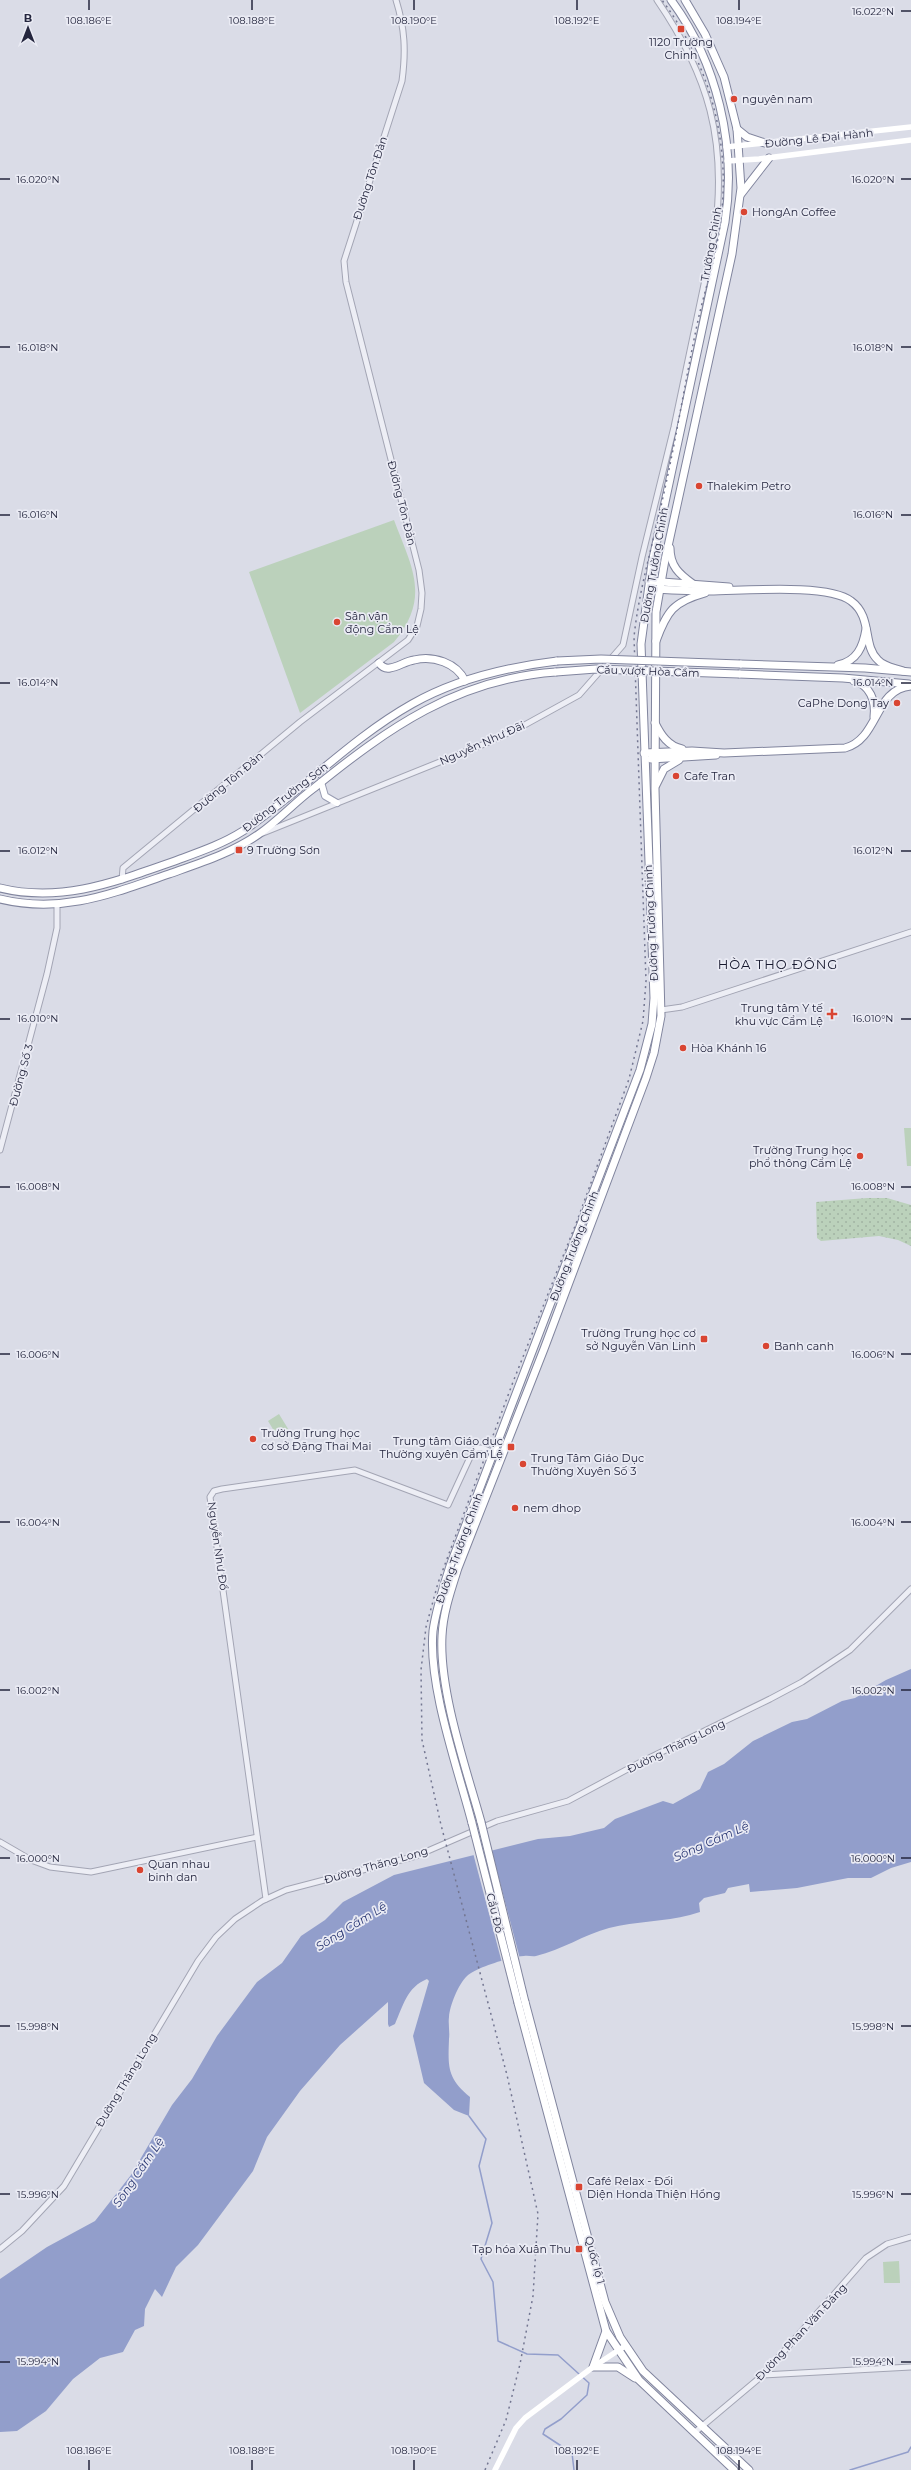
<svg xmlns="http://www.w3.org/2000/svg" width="911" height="2470" font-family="Montserrat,sans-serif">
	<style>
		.park { fill: url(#park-dots) }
		.pitch { fill: #bbd1bb }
		.water { fill: #929ecb }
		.pier { fill: #dadce7 }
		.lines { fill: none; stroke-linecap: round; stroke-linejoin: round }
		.stream { stroke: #929ecb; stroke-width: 1.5 }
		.tertiary-casing { stroke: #a3a5b4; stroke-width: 7 }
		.primary-casing { stroke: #999db3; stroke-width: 8 }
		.trunk-casing { stroke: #81859e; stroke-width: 9 }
		.tertiary { stroke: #edeef5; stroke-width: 5 }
		.secondary { stroke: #fff; stroke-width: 5.5 }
		.primary { stroke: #fff; stroke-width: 6 }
		.trunk { stroke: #fff; stroke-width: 7 }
		.rail { stroke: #737691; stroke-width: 1.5; stroke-dasharray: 2 4; stroke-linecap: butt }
		.trunk-bridge-casing { stroke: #81859e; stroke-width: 9; stroke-linecap: butt }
		.trunk-bridge { stroke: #fff; stroke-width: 7 }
		.ticks { fill: none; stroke: #24263e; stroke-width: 1.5 }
		.poi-dot { fill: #d94532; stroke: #eaebf4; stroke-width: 1.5 }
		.labels { text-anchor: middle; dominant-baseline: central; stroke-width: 3.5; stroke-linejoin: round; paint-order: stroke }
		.poi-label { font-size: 11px; fill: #24263e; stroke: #eaebf4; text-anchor: start }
		.street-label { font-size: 11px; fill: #24263e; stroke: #eaebf4 }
		.water-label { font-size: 12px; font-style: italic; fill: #2b3874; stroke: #eaebf4 }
		.quarter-label { font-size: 13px; letter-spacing: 1px; fill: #16182e; stroke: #eaebf4 }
		.ticks-label { font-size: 10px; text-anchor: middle; fill: #24263e; stroke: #eaebf4; stroke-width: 3.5; stroke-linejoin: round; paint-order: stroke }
	</style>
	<defs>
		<pattern id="park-dots" width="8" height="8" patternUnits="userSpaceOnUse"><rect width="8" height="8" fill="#bbd1bb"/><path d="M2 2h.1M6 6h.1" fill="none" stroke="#a1b3a2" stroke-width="1.8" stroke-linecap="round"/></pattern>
	</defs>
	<rect width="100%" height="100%" fill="#dadce7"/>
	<path class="park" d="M 867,1198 L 887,1198 L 911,1205 L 911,1246 L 898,1240 L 879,1236 L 821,1241 L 817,1238 L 816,1202 Z"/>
	<g class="pitch">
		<path d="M 394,520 C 412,568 431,597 394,642 L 300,713 L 249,572 Z"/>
		<path d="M 904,1128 L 911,1128 L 911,1166 L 907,1166 Z"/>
		<path d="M 279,1414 L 290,1432 L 279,1439 L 268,1421 Z"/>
		<path d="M 899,2261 L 900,2283 L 884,2283 L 883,2262 Z"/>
	</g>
	<path class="water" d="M 911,1669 L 911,1862 L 891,1868 L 871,1878 L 848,1878 L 797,1888 L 750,1892 L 749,1884 L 728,1888 L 725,1893 L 704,1898 L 699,1903 L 700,1912 L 690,1915 C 664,1922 636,1921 609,1928 C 583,1935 562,1950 536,1956 C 532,1957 528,1955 524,1956 C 510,1957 477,1967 467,1976 C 458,1985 450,2005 449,2017 C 448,2024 450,2032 449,2039 C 448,2067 447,2078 470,2097 L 469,2116 L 454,2110 L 424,2083 L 413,2036 L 429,1981 L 427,1979 C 407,1987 403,2006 395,2024 L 389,2027 L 388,2024 L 388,2002 L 340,2045 L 300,2091 L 267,2137 L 253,2171 L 198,2245 L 176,2267 L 162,2297 L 155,2289 L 145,2309 L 144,2326 L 135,2330 L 123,2352 L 100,2358 L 73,2379 L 46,2411 L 17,2431 L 0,2432 L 0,2279 L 47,2247 L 95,2221 L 131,2175 L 172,2105 L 192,2079 L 217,2036 L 257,1982 L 282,1963 L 301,1936 L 325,1920 L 343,1902 L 394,1875 L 538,1839 L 570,1836 L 604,1828 L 615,1819 L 663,1801 L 673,1804 L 700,1789 L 708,1772 L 724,1764 L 753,1741 L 792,1722 L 807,1719 L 842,1701 L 855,1698 L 886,1680 Z"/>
	<path class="pier" d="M 491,1848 L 520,1959 L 502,1963 L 473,1853 Z"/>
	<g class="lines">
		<g class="stream">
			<path d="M 469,2116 L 486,2139 L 479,2166 L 492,2223 L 481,2259 L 493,2282 L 498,2341 L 527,2354 L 558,2355 L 589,2383 L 587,2395 L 561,2419 L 545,2429 L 543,2434 L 572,2453 L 574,2470"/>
			<path d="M 850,2470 L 908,2452 L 911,2447"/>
		</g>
		<defs>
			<g id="tertiary">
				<path d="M 263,833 L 482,745 L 521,727 L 579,695 L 623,645 L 642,557 L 674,427 L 715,232 C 727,141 709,76 657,0"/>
				<path d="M 122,880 L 123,868 L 300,722 L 408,640 L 417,626 L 421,609 L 422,593 L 419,570 L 346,282 L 344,261 L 402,81 C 406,51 405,29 396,0"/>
				<path d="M 661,1010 L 682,1007 L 911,932"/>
				<path d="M 0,1150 L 47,974 L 57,928 L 57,905"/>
				<path d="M 0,1842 L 31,1860 L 50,1867 L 91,1872 L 257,1837"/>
				<path d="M 266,1899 L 210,1497 L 214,1491 L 222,1489 L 355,1470 L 448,1505 L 472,1453 L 476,1448 L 482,1448 L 494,1453"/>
				<path d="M 0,2249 L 22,2231 L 64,2186 L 198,1961 L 216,1937 L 235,1919 L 262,1901 L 286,1890 L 416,1856 L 497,1821 L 568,1801 L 639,1763 L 770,1699 L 802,1682 L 850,1650 L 911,1589"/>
				<path d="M 763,2375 L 911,2367"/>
				<path d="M 694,2433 L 763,2375 L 866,2258 L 887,2244 L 911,2237"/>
			</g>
			<path id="primary" d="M 321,782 L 325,796 L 337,803"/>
			<g id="trunk">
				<path d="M 737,129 L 747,137 L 768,144"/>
				<path d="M 741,194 L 769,158"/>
				<path d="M 670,548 C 670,566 679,574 693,584"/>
				<path d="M 649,581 L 729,587"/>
				<path d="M 655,589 C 673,590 691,591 710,591 C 741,591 828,583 851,601 C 873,617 862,645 878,660 C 884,667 895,668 903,671"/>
				<path d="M 656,641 C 667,611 673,602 705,593"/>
				<path d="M 379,663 C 382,667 385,669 390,668 C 398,667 406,661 414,660 C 433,655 457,663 465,681"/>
				<path d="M 740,664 L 865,668 L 911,672"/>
				<path d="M 838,665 C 857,661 863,647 866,629"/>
				<path d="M 739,674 L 843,678 L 909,684"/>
				<path d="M 854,681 C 870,685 876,701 874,717"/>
				<path d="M 655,723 C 661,735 668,746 682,749"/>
				<path d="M 644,753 L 692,751 L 724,753 L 845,748 C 879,739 874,689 911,686"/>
				<path d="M 651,759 L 716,755"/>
				<path d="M 656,785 L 664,769 L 679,760"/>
				<path d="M 0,888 C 61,903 115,882 172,862 C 196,853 221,845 243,831 C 301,792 350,739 412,704 C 456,679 507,667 557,661"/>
				<path d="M 0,899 C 62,914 111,894 169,874 C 200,863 232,853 259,834 C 279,820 295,802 314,788 C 388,728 457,679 556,672"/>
				<path d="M 481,1822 C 466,1768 439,1691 442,1636 C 443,1613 451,1590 458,1568 L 544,1349 L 646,1078 L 654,1053 L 661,1016 L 655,789 L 656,612 L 665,560 L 732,254 L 741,188 L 737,129 L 724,77 L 705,34 L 685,0"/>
				<path d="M 472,1823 C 458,1769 428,1686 433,1631 C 436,1609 443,1588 450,1566 L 640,1070 L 652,1024 L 654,998 L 641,644 L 652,563 L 725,222 C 737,146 717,62 671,0"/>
				<path d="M 525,2002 L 605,2302 L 620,2337 L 643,2371 L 749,2470"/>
				<path d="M 518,2003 L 606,2331 L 639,2380 L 734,2470"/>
				<path d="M 606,2331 L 593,2367 L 618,2367 L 635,2378"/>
			</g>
		</defs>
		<use href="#tertiary" class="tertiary-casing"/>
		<use href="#primary" class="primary-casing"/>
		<use href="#trunk" class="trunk-casing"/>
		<use href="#tertiary" class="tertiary"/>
		<g class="secondary">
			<path d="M 726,147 L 911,127"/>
			<path d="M 727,161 L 759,159 L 911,140"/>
			<path d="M 495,2470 L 516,2428 L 525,2418 L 593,2367 L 625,2346"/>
		</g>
		<use href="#primary" class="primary"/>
		<use href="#trunk" class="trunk"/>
		<path class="rail" d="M 485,2470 L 506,2420 L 520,2364 L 533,2296 L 538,2214 L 507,2075 L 441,1825 L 422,1740 L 421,1670 L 426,1627 L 438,1583 L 513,1382 L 577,1221 L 629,1079 L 643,1021 L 646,981 L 634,637 C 639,589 653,544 663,497 C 676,440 685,382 697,325 C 703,296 713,267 718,238 C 734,153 713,69 662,0"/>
		<defs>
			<g id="trunk-bridge">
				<path d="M 557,661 L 601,659 L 740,664"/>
				<path d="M 556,672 L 596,669 L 739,674"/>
				<path d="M 481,1822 L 525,2002"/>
				<path d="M 472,1823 L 518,2003"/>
			</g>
		</defs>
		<use href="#trunk-bridge" class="trunk-bridge-casing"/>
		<use href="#trunk-bridge" class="trunk-bridge"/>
	</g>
	<path class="ticks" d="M 89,0 L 89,10M 252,0 L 252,10M 414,0 L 414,10M 577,0 L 577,10M 739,0 L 739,10M 901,11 L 911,11M 0,179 L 10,179M 901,179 L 911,179M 0,347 L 10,347M 901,347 L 911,347M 0,515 L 10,515M 901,515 L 911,515M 0,683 L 10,683M 901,683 L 911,683M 0,851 L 10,851M 901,851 L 911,851M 0,1019 L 10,1019M 901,1019 L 911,1019M 0,1187 L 10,1187M 901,1187 L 911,1187M 0,1354 L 10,1354M 901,1354 L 911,1354M 0,1522 L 10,1522M 901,1522 L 911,1522M 0,1690 L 10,1690M 901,1690 L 911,1690M 0,1858 L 10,1858M 901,1858 L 911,1858M 0,2026 L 10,2026M 901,2026 L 911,2026M 0,2194 L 10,2194M 901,2194 L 911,2194M 0,2362 L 10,2362M 901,2362 L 911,2362M 89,2460 L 89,2470M 252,2460 L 252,2470M 414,2460 L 414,2470M 577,2460 L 577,2470M 739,2460 L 739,2470"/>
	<g class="poi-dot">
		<rect x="677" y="25" width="8" height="8" rx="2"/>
		<circle cx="734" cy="99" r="4"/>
		<circle cx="744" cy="212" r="4"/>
		<circle cx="699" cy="486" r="4"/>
		<circle cx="337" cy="622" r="4"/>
		<circle cx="897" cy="703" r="4"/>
		<circle cx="676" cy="776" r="4"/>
		<rect x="235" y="846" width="8" height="8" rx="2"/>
		<path d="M830 1008h4v4h4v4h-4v4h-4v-4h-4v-4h4z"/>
		<circle cx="683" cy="1048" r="4"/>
		<circle cx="860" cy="1156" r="4"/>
		<rect x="700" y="1335" width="8" height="8" rx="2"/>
		<circle cx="766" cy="1346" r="4"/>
		<circle cx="253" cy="1439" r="4"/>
		<rect x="507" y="1443" width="8" height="8" rx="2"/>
		<circle cx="523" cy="1464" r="4"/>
		<circle cx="515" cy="1508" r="4"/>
		<circle cx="140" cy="1870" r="4"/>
		<rect x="575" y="2183" width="8" height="8" rx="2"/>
		<rect x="575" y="2245" width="8" height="8" rx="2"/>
	</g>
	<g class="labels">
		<g class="poi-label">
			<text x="681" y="42" text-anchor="middle">1120 Trường<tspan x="681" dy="13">Chinh</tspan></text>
			<text x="742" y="99">nguyên nam</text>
			<text x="752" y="212">HongAn Coffee</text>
			<text x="707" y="486">Thalekim Petro</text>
			<text x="345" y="616">Sân vận<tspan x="345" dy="13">động Cẩm Lệ</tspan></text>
			<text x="889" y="703" text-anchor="end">CaPhe Dong Tay</text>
			<text x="684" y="776">Cafe Tran</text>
			<text x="247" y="850">9 Trường Sơn</text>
			<text x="823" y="1008" text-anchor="end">Trung tâm Y tế<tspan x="823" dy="13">khu vực Cẩm Lệ</tspan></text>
			<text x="691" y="1048">Hòa Khánh 16</text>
			<text x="852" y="1150" text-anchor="end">Trường Trung học<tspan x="852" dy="13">phổ thông Cẩm Lệ</tspan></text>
			<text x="696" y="1333" text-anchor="end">Trường Trung học cơ<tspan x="696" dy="13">sở Nguyễn Văn Linh</tspan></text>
			<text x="774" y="1346">Banh canh</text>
			<text x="261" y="1433">Trường Trung học<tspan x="261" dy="13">cơ sở Đặng Thai Mai</tspan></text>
			<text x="503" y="1441" text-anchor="end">Trung tâm Giáo dục<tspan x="503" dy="13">Thường xuyên Cẩm Lệ</tspan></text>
			<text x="531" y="1458">Trung Tâm Giáo Dục<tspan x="531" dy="13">Thường Xuyên Số 3</tspan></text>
			<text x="523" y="1508">nem dhop</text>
			<text x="148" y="1864">Quan nhau<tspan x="148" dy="13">binh dan</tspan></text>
			<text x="587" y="2181">Café Relax - Đối<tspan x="587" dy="13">Diện Honda Thiện Hồng</tspan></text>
			<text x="571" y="2249" text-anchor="end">Tạp hóa Xuân Thu</text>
		</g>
		<g class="street-label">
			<text transform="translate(819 138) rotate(-6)">Đường Lê Đại Hành</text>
			<text transform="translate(370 178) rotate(-72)">Đường Tôn Đản</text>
			<text transform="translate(711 244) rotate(-80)">Trường Chinh</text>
			<text transform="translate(402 503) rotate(76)">Đường Tôn Đản</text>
			<text transform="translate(654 565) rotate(-80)">Đường Trường Chinh</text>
			<text transform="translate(648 671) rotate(2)">Cầu vượt Hòa Cầm</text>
			<text transform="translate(482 743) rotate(-24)">Nguyễn Như Đãi</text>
			<text transform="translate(228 782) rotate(-40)">Đường Tôn Đản</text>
			<text transform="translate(285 797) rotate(-38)">Đường Trường Sơn</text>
			<text transform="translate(651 923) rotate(-93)">Đường Trường Chinh</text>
			<text transform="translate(21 1075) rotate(-75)">Đường Số 3</text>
			<text transform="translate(574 1246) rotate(-69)">Đường Trường Chinh</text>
			<text transform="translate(218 1546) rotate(82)">Nguyễn Như Đổ</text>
			<text transform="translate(459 1548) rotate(-70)">Đường Trường Chinh</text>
			<text transform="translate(676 1746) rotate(-26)">Đường Thăng Long</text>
			<text transform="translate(376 1865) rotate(-16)">Đường Thăng Long</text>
			<text transform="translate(495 1913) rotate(76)">Cầu Đỏ</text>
			<text transform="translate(126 2080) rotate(-59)">Đường Thăng Long</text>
			<text transform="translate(595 2260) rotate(75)">Quốc lộ 1</text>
			<text transform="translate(801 2332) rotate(-47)">Đường Phan Văn Đáng</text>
		</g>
		<g class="water-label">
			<text transform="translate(711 1841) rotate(-24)">Sông Cẩm Lệ</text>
			<text transform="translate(351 1926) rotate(-32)">Sông Cẩm Lệ</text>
			<text transform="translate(138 2172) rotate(-56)">Sông Cẩm Lệ</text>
		</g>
		<g class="quarter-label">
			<text x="778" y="964">HÒA THỌ ĐÔNG</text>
		</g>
	</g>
	<g class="ticks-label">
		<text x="873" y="15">16.022°N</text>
		<text x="89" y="24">108.186°E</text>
		<text x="252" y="24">108.188°E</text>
		<text x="414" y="24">108.190°E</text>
		<text x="577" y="24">108.192°E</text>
		<text x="739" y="24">108.194°E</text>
		<text x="38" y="183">16.020°N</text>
		<text x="873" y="183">16.020°N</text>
		<text x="38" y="351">16.018°N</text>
		<text x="873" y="351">16.018°N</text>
		<text x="38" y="518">16.016°N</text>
		<text x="873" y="518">16.016°N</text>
		<text x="38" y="686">16.014°N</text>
		<text x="873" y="686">16.014°N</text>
		<text x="38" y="854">16.012°N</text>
		<text x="873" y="854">16.012°N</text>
		<text x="38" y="1022">16.010°N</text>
		<text x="873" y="1022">16.010°N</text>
		<text x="38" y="1190">16.008°N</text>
		<text x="873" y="1190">16.008°N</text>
		<text x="38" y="1358">16.006°N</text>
		<text x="873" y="1358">16.006°N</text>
		<text x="38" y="1526">16.004°N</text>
		<text x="873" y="1526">16.004°N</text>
		<text x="38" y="1694">16.002°N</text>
		<text x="873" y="1694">16.002°N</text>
		<text x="38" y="1862">16.000°N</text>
		<text x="873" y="1862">16.000°N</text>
		<text x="38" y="2030">15.998°N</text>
		<text x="873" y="2030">15.998°N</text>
		<text x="38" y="2198">15.996°N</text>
		<text x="873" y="2198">15.996°N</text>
		<text x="38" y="2365">15.994°N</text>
		<text x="873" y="2365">15.994°N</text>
		<text x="89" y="2454">108.186°E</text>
		<text x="252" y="2454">108.188°E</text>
		<text x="414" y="2454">108.190°E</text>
		<text x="577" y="2454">108.192°E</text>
		<text x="739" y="2454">108.194°E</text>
	</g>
	<g transform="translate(28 28)" stroke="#eaebf4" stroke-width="3" paint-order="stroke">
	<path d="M0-3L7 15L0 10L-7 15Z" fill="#24263e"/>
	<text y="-6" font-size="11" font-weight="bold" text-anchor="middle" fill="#24263e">B</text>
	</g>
</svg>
